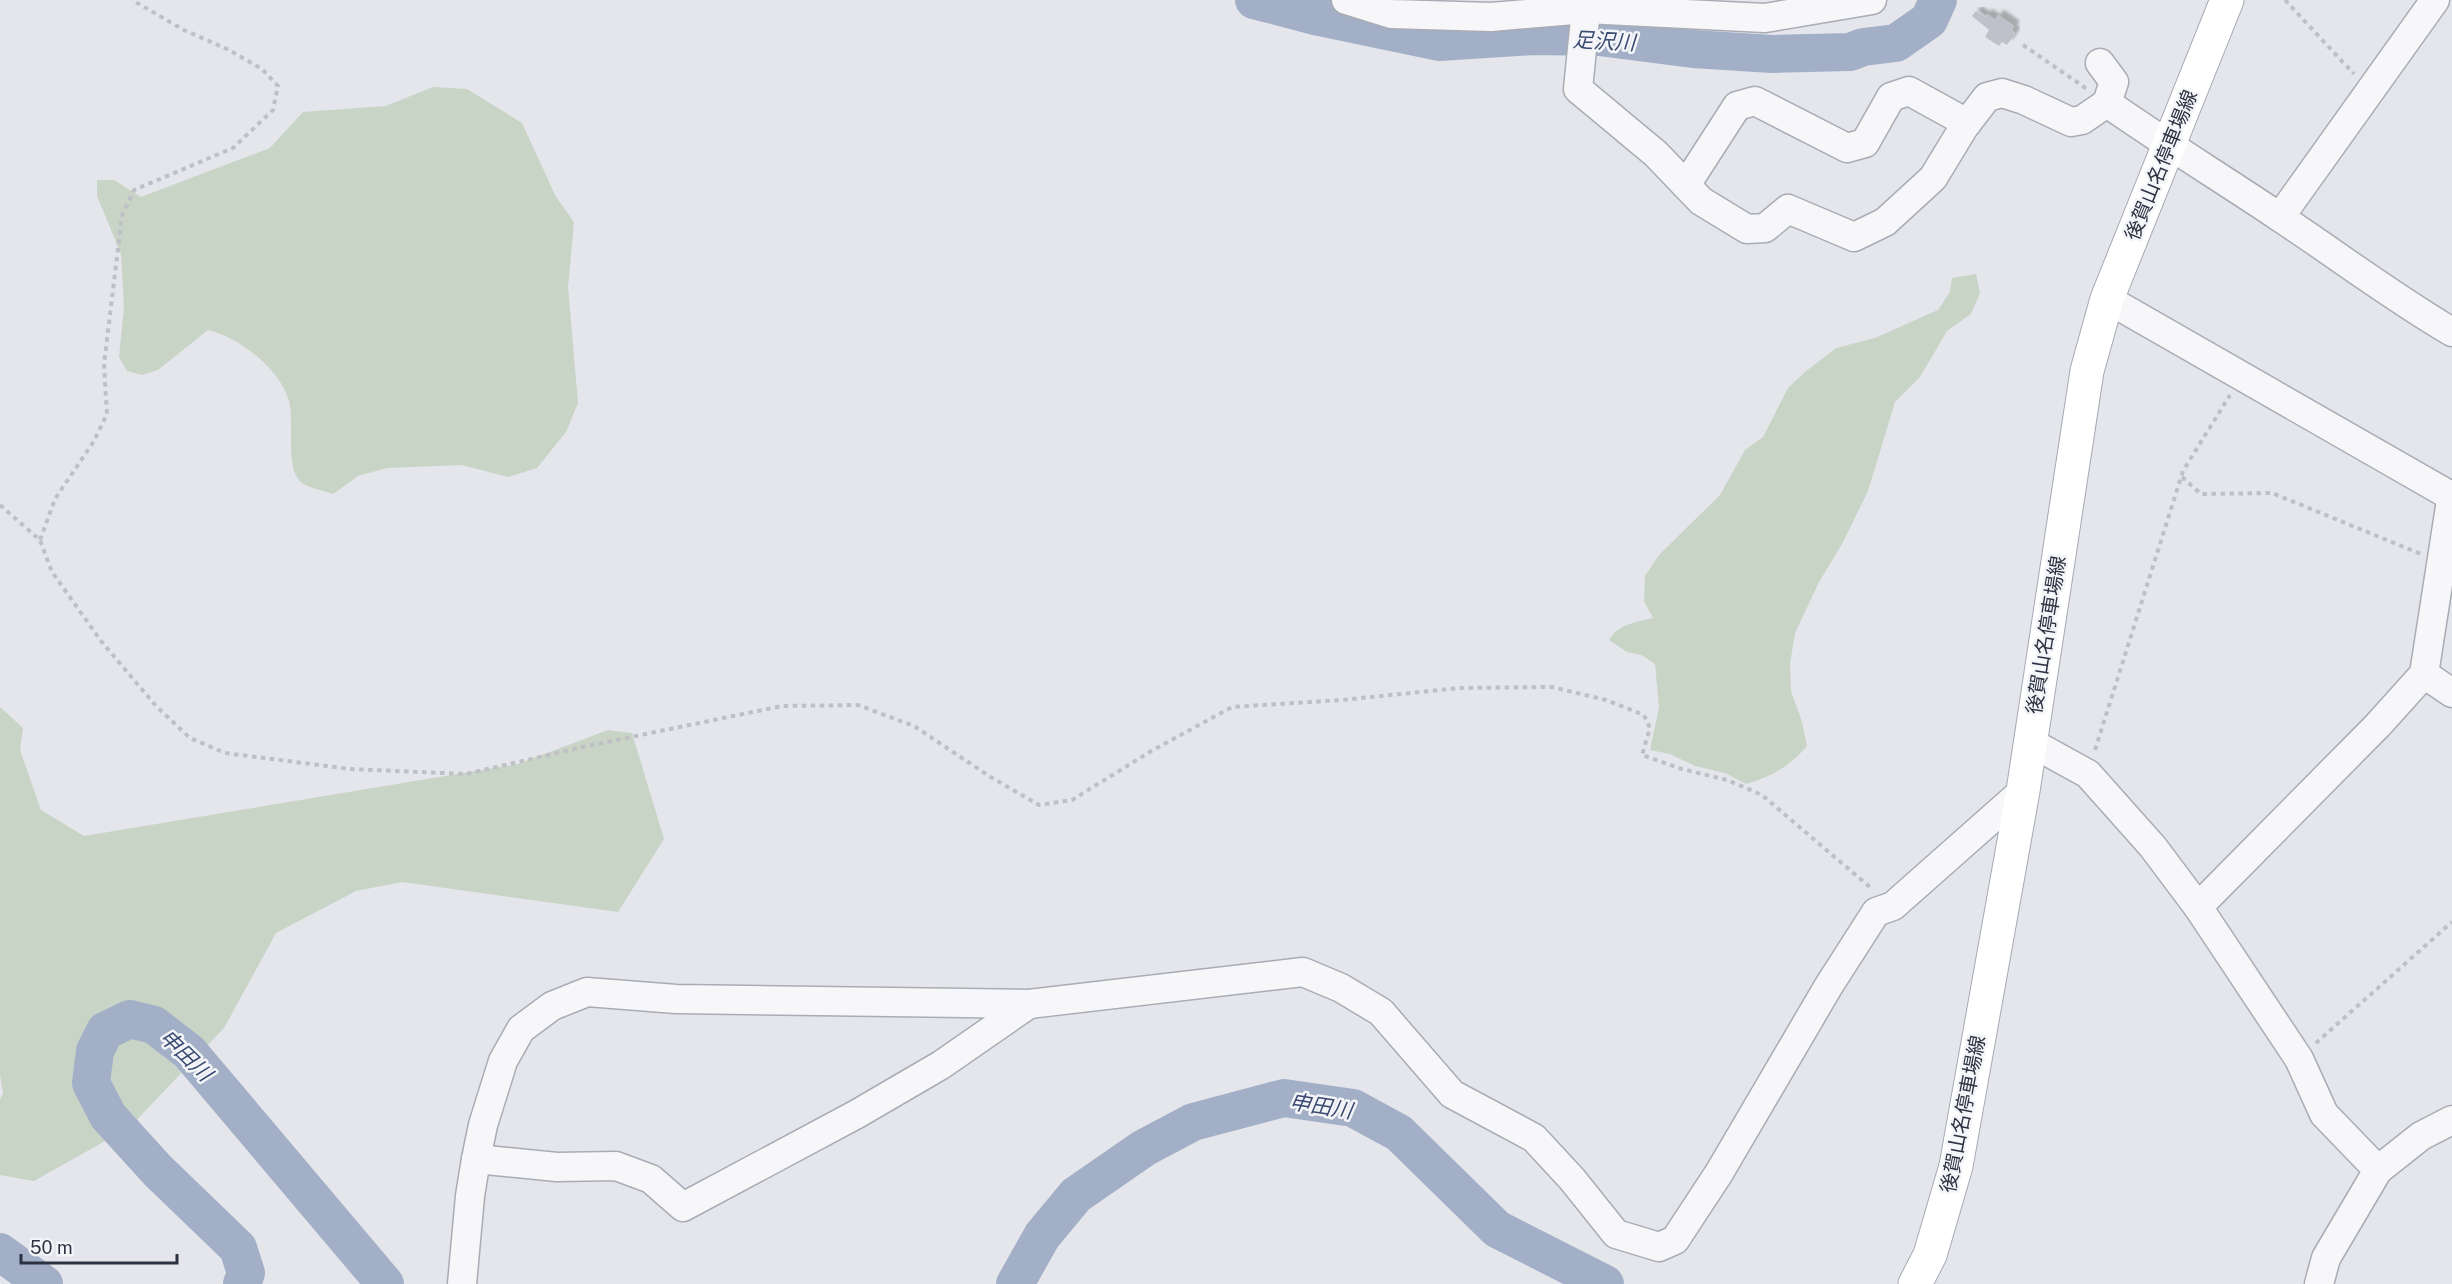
<svg xmlns="http://www.w3.org/2000/svg" width="2452" height="1284" font-family="'Public Sans','Noto Sans JP',sans-serif">
	<style>
		.green { fill: #c8d4c6 }
		.lines { fill: none; stroke-linecap: round; stroke-linejoin: round }
		.river { stroke: #a3afc7; stroke-width: 38 }
		.building { fill: #bfc1ca; filter: url(#shadow) }
		.minor-casing { stroke: #a9acb5; stroke-width: 31 }
		.major-casing { stroke: #a5a9b5; stroke-width: 35 }
		.path { stroke: #bec0c6; stroke-width: 4; stroke-dasharray: 4.5 4.5; stroke-linecap: butt }
		.minor { stroke: #f7f7f9; stroke-width: 28 }
		.major { stroke: #fff; stroke-width: 33 }
		.labels { text-anchor: middle; dominant-baseline: central; stroke-width: 5; stroke-linejoin: round; paint-order: stroke }
		.street-label { font-size: 20px; fill: #2d3242; stroke: #f4f5f8 }
		.water-label { font-size: 21px; font-style: italic; fill: #3b4b72; stroke: #f4f5f8 }
	</style>
	<defs>
		<filter id="shadow"><feDropShadow dx="5.5" dy="-5.5" stdDeviation="1.5" flood-color="#0004"/></filter>
	</defs>
	<rect width="100%" height="100%" fill="#e4e6eb"/>
	<g class="green">
		<path d="M 433,87 L 467,89 L 522,123 L 556,197 L 574,222 L 568,287 L 578,403 L 566,432 L 537,468 L 508,477 L 462,465 L 387,468 L 358,476 L 333,494 C 324,491 310,488 302,483 C 284,468 295,423 289,401 C 280,369 239,337 208,330 L 158,370 L 142,375 L 127,371 L 119,357 L 124,307 L 121,254 L 97,196 L 97,180 L 114,180 L 141,197 L 270,148 L 303,112 L 386,106 Z"/>
		<path d="M 1976,274 L 1980,293 L 1971,314 L 1947,331 L 1920,377 L 1895,402 L 1868,491 L 1842,544 L 1819,582 L 1795,633 L 1790,664 L 1791,691 L 1802,722 L 1807,746 C 1790,766 1771,777 1746,784 L 1725,773 L 1695,766 L 1670,754 L 1650,750 L 1659,707 L 1655,664 L 1642,655 L 1627,652 L 1609,640 C 1618,624 1637,622 1653,618 L 1644,601 L 1645,576 L 1659,555 L 1720,495 L 1745,450 L 1763,437 L 1788,388 L 1805,372 L 1836,348 L 1875,338 L 1938,310 L 1950,292 L 1952,278 Z"/>
		<path d="M 0,707 L 23,728 L 20,750 L 41,810 L 84,836 L 518,764 L 608,730 L 632,733 L 664,839 L 618,912 L 402,882 L 356,891 L 276,933 L 224,1028 L 130,1127 L 34,1181 L 0,1175 L 0,1100 L 3,1093 L 0,1075 Z"/>
	</g>
	<g class="lines">
		<g class="river">
			<path d="M 1254,0 L 1319,17 L 1439,42 L 1534,36 L 1599,37 L 1693,49 L 1772,54 L 1850,52 L 1863,47 L 1896,43 L 1929,20 L 1938,0"/>
			<path d="M 0,1252 L 44,1284"/>
			<path d="M 242,1284 L 246,1273 L 238,1248 L 158,1171 L 108,1116 L 91,1083 L 95,1051 L 105,1031 L 130,1019 L 154,1025 L 189,1052 L 385,1284"/>
			<path d="M 1015,1284 L 1042,1236 L 1076,1195 L 1144,1148 L 1193,1122 L 1284,1098 L 1353,1108 L 1399,1133 L 1497,1229 L 1605,1284"/>
		</g>
	</g>
	<path class="building" d="M 1976,11 L 1985,17 L 1987,14 L 1995,20 L 1998,15 L 2014,26 L 2012,31 L 2015,33 L 2007,45 L 2002,42 L 1999,46 L 1985,37 L 1989,30 L 1972,16 Z"/>
	<g class="lines">
		<defs>
			<g id="minor">
				<path d="M 1346,0 L 1391,14 L 1491,17 L 1586,9 L 1765,18 L 1872,0"/>
				<path d="M 1586,9 L 1578,89 L 1656,154 L 1701,201 L 1747,229 L 1765,228 L 1788,209 L 1854,237 L 1885,222 L 1933,178 L 1964,127 L 1987,97 L 2002,93 L 2024,100 L 2071,122 L 2082,120 L 2107,103 C 2163,142 2221,178 2278,216 C 2337,255 2391,296 2452,332"/>
				<path d="M 2100,63 L 2114,82 L 2107,103"/>
				<path d="M 1686,185 L 1737,106 L 1755,101 L 1847,148 L 1865,143 L 1891,97 L 1909,91 L 1967,123"/>
				<path d="M 2280,217 L 2435,0"/>
				<path d="M 2107,299 L 2451,496"/>
				<path d="M 2424,674 L 2452,693"/>
				<path d="M 2030,742 L 2088,774 L 2153,847 L 2198,907 L 2299,1059 L 2324,1114 L 2378,1170 L 2326,1258 L 2319,1284"/>
				<path d="M 2198,907 L 2378,725 L 2424,674 L 2452,494"/>
				<path d="M 476,1159 L 557,1167 L 616,1166 L 651,1179 L 683,1207 L 857,1114 L 941,1065 L 1029,1004"/>
				<path d="M 2378,1170 L 2421,1136 L 2452,1120"/>
				<path d="M 462,1284 L 470,1196 L 476,1159 L 483,1125 L 503,1061 L 521,1029 L 552,1006 L 587,992 L 676,999 L 1029,1004 L 1303,972 L 1341,988 L 1381,1012 L 1452,1094 L 1534,1138 L 1572,1179 L 1616,1234 L 1659,1247 L 1675,1240 L 1719,1173 L 1828,987 L 1876,912 L 1893,906 L 2023,791"/>
			</g>
			<path id="major" d="M 1915,1284 L 1930,1255 L 1956,1166 L 2023,791 L 2087,371 L 2107,299 L 2227,0"/>
		</defs>
		<use href="#minor" class="minor-casing"/>
		<use href="#major" class="major-casing"/>
		<g class="path">
			<path d="M 2285,0 L 2354,74"/>
			<path d="M 2023,45 L 2087,89"/>
			<path d="M 2182,477 L 2201,494 L 2272,493 L 2421,554"/>
			<path d="M 0,505 L 40,540 L 52,572 L 101,641 L 156,706 L 190,738 L 225,753 L 350,769 L 466,774 L 592,745 L 782,706 L 858,705 L 914,726 L 989,776 L 1039,805 L 1072,800 L 1153,750 L 1232,707 L 1342,700 L 1459,688 L 1552,687 L 1606,700 L 1644,715 L 1650,728 L 1642,755 L 1682,769 L 1727,780 L 1762,795 L 1871,888"/>
			<path d="M 40,540 L 55,499 L 94,441 L 107,414 L 104,364 L 122,216 L 134,190 L 233,148 L 273,110 L 278,86 L 262,69 L 227,49 L 184,30 L 132,0"/>
			<path d="M 2095,750 L 2183,471 L 2230,395"/>
			<path d="M 2316,1043 L 2452,922"/>
		</g>
		<use href="#minor" class="minor"/>
		<use href="#major" class="major"/>
	</g>
	<g class="labels">
		<g class="street-label">
			<text transform="translate(2161 165) rotate(-68)">後賀山名停車場線</text>
			<text transform="translate(2046 635) rotate(-81)">後賀山名停車場線</text>
			<text transform="translate(1963 1114) rotate(-79)">後賀山名停車場線</text>
		</g>
		<g class="water-label">
			<text transform="translate(1604 41) rotate(3)">足沢川</text>
			<text transform="translate(186 1055) rotate(44)">申田川</text>
			<text transform="translate(1321 1106) rotate(9)">申田川</text>
		</g>
	</g>
	<path d="M21 1254v9h156v-9" fill="none" stroke="#2d3242" stroke-width="3"/>
	<text x="30" y="1254" font-size="18" fill="#2d3242" stroke="#f4f5f8" stroke-width="4.5" paint-order="stroke">50 m</text>
</svg>
